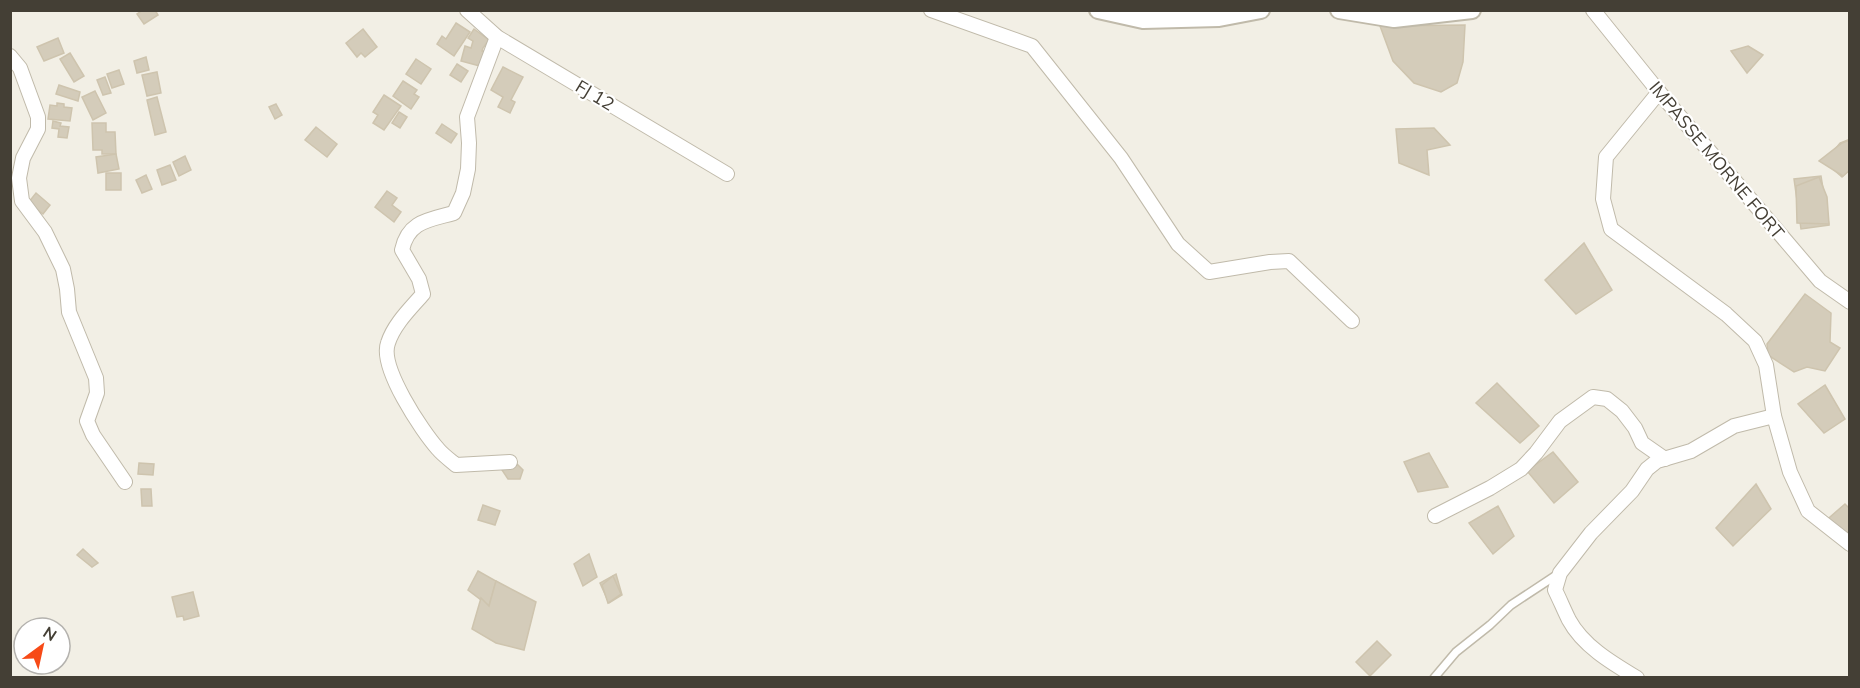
<svg xmlns="http://www.w3.org/2000/svg" width="1860" height="688" font-family="Mulish,sans-serif">
	<style>
		.building { fill: #d4ccba; stroke: #cec4ae; stroke-width: 1.5 }
		.lines { fill: none; stroke-linecap: round; stroke-linejoin: round }
		.service-casing { stroke: #c0baaa; stroke-width: 10 }
		.minor-casing { stroke: #c0baaa; stroke-width: 16 }
		.tertiary-casing { stroke: #c0baaa; stroke-width: 20 }
		.service { stroke: #fff; stroke-width: 7 }
		.minor { stroke: #fff; stroke-width: 14 }
		.tertiary { stroke: #fff; stroke-width: 16 }
		.labels { text-anchor: middle; dominant-baseline: central; stroke-width: 4.5; stroke-linejoin: round; paint-order: stroke }
		.street-label { font-size: 18px; fill: #443f35; stroke: #fff }
	</style>
	<rect width="100%" height="100%" fill="#f2efe5"/>
	<g class="building">
		<path d="M 143,10 L 155,10 L 158,15 L 144,24 L 137,14 Z"/>
		<path d="M 456,23 L 470,32 L 454,56 L 437,44 L 442,36 L 446,39 Z"/>
		<path d="M 1465,25 L 1463,62 L 1457,83 L 1441,92 L 1414,83 L 1393,61 L 1380,26 Z"/>
		<path d="M 363,29 L 377,47 L 365,57 L 361,53 L 357,57 L 346,43 Z"/>
		<path d="M 474,29 L 489,40 L 483,48 L 482,51 L 485,51 L 480,66 L 461,61 L 465,46 L 471,48 L 473,41 L 468,38 Z"/>
		<path d="M 58,38 L 64,53 L 44,61 L 37,47 Z"/>
		<path d="M 1748,46 L 1763,55 L 1747,73 L 1731,51 Z"/>
		<path d="M 70,53 L 84,76 L 74,82 L 60,59 Z"/>
		<path d="M 146,57 L 149,70 L 137,73 L 134,61 Z"/>
		<path d="M 416,59 L 431,69 L 421,84 L 406,74 Z"/>
		<path d="M 457,64 L 468,71 L 461,82 L 450,75 Z"/>
		<path d="M 503,67 L 523,77 L 511,100 L 515,102 L 510,113 L 498,107 L 503,97 L 491,90 Z"/>
		<path d="M 119,70 L 124,84 L 112,88 L 107,74 Z"/>
		<path d="M 157,72 L 161,93 L 147,96 L 142,75 Z"/>
		<path d="M 105,77 L 111,93 L 103,95 L 97,80 Z"/>
		<path d="M 403,81 L 417,90 L 414,94 L 419,97 L 411,109 L 393,96 Z"/>
		<path d="M 59,85 L 80,92 L 78,101 L 56,94 Z"/>
		<path d="M 95,91 L 106,113 L 93,120 L 82,97 Z"/>
		<path d="M 384,95 L 401,106 L 384,130 L 373,123 L 378,115 L 373,112 Z"/>
		<path d="M 157,97 L 166,132 L 155,135 L 147,100 Z"/>
		<path d="M 57,103 L 64,104 L 64,107 L 72,108 L 70,121 L 48,119 L 50,105 L 57,106 Z"/>
		<path d="M 276,104 L 282,115 L 275,119 L 269,107 Z"/>
		<path d="M 399,112 L 407,117 L 400,128 L 392,123 Z"/>
		<path d="M 53,121 L 61,123 L 60,126 L 69,127 L 67,138 L 58,137 L 59,129 L 52,128 Z"/>
		<path d="M 92,123 L 106,123 L 106,132 L 115,132 L 116,154 L 102,154 L 102,150 L 93,150 Z"/>
		<path d="M 442,124 L 457,134 L 451,143 L 436,133 Z"/>
		<path d="M 316,127 L 337,144 L 327,157 L 305,140 Z"/>
		<path d="M 1434,128 L 1450,145 L 1427,150 L 1429,175 L 1399,163 L 1396,129 Z"/>
		<path d="M 1850,139 L 1850,169 L 1842,177 L 1825,162 L 1840,143 Z"/>
		<path d="M 1850,140 L 1850,170 L 1843,176 L 1819,161 L 1842,143 Z"/>
		<path d="M 116,154 L 119,169 L 98,173 L 96,157 Z"/>
		<path d="M 185,156 L 191,170 L 179,176 L 173,162 Z"/>
		<path d="M 170,165 L 176,180 L 162,185 L 157,170 Z"/>
		<rect x="106" y="173" width="15" height="17"/>
		<path d="M 146,175 L 152,189 L 142,193 L 136,180 Z"/>
		<path d="M 1821,176 L 1829,225 L 1801,229 L 1794,179 Z"/>
		<path d="M 1819,177 L 1827,197 L 1829,224 L 1797,223 L 1796,186 Z"/>
		<path d="M 387,191 L 397,198 L 392,205 L 401,212 L 394,222 L 375,207 Z"/>
		<path d="M 36,193 L 50,205 L 43,214 L 28,203 Z"/>
		<path d="M 1584,243 L 1612,290 L 1576,314 L 1545,280 Z"/>
		<path d="M 1805,294 L 1831,313 L 1830,342 L 1840,348 L 1825,371 L 1807,367 L 1794,372 L 1768,355 L 1767,344 Z"/>
		<path d="M 1497,383 L 1539,426 L 1520,443 L 1476,403 Z"/>
		<path d="M 1825,385 L 1845,419 L 1824,433 L 1798,404 Z"/>
		<path d="M 1553,452 L 1578,482 L 1554,503 L 1527,471 Z"/>
		<path d="M 1429,453 L 1448,487 L 1418,492 L 1404,462 Z"/>
		<path d="M 139,463 L 154,464 L 153,475 L 138,474 Z"/>
		<path d="M 516,463 L 523,470 L 520,479 L 508,479 L 500,467 Z"/>
		<path d="M 1756,484 L 1771,509 L 1733,546 L 1716,528 Z"/>
		<path d="M 141,489 L 151,489 L 152,506 L 142,506 Z"/>
		<path d="M 1845,504 L 1850,509 L 1850,530 L 1845,535 L 1823,523 Z"/>
		<path d="M 483,505 L 500,511 L 495,525 L 478,520 Z"/>
		<path d="M 1498,506 L 1514,536 L 1493,554 L 1469,523 Z"/>
		<path d="M 83,549 L 98,563 L 92,567 L 77,555 Z"/>
		<path d="M 589,554 L 597,577 L 583,586 L 574,564 Z"/>
		<path d="M 478,571 L 496,581 L 489,606 L 468,590 Z"/>
		<path d="M 616,574 L 622,595 L 609,603 L 600,583 Z"/>
		<path d="M 613,576 L 621,594 L 608,603 L 602,585 Z"/>
		<path d="M 496,581 L 536,602 L 524,650 L 496,643 L 472,629 L 481,598 L 489,606 Z"/>
		<path d="M 193,592 L 199,616 L 184,620 L 183,616 L 177,617 L 172,597 Z"/>
		<path d="M 1377,641 L 1391,655 L 1370,676 L 1356,662 Z"/>
	</g>
	<g class="lines">
		<defs>
			<path id="service" d="M 1434,678 L 1456,652 L 1490,625 L 1511,605 L 1558,574"/>
			<g id="minor">
				<path d="M 467,10 L 497,37 L 727,174"/>
				<path d="M 931,10 L 1032,46 L 1121,158 L 1178,244 L 1209,272 L 1270,262 L 1289,261 L 1352,321"/>
				<path d="M 1593,10 L 1659,92 L 1820,281 L 1850,302"/>
				<path d="M 497,37 L 467,117 L 469,143 L 468,169 L 463,193 L 454,213 C 429,220 408,221 402,250 L 419,279 L 423,294 C 411,308 394,324 388,343 C 379,367 422,431 438,449 C 443,455 450,460 456,465 L 510,462"/>
				<path d="M 10,56 L 20,68 L 38,117 L 38,129 L 23,158 L 19,178 L 22,201 L 45,232 L 63,269 L 67,289 L 69,312 L 96,378 L 97,393 L 87,421 L 93,435 L 125,482"/>
				<path d="M 1659,92 L 1606,157 L 1603,199 L 1611,229 L 1726,314 L 1755,341 L 1766,365 L 1774,416 L 1790,472 L 1808,511 L 1850,544"/>
				<path d="M 1435,516 L 1490,488 L 1521,469 L 1536,453 L 1560,421 L 1593,397 L 1607,399 L 1622,411 L 1635,428 L 1642,443 L 1665,459"/>
				<path d="M 1637,678 C 1612,663 1583,646 1569,620 C 1564,610 1560,600 1555,590 L 1560,573 L 1591,533 L 1632,491 L 1647,469 L 1657,461 L 1691,451 L 1734,426 L 1774,416"/>
			</g>
			<g id="tertiary">
				<path d="M 1098,10 L 1143,20 L 1219,18 L 1261,10"/>
				<path d="M 1339,10 L 1394,19 L 1472,10"/>
			</g>
		</defs>
		<use href="#service" class="service-casing"/>
		<use href="#minor" class="minor-casing"/>
		<use href="#tertiary" class="tertiary-casing"/>
		<use href="#service" class="service"/>
		<use href="#minor" class="minor"/>
		<use href="#tertiary" class="tertiary"/>
	</g>
	<g class="labels">
		<g class="street-label">
			<text transform="translate(595 95) rotate(31)">FJ 12</text>
			<text transform="translate(1717 160) rotate(50)">IMPASSE MORNE FORT</text>
		</g>
	</g>
	<rect width="1860" height="688" fill="none" stroke="#443f35" stroke-width="24"/>
	<g transform="translate(42 646) rotate(33)"><circle r="28" fill="#ffffff" stroke="#b4b2ae" stroke-width="1.5"/>
	<path d="M0-4.5L10 22L0 15L-10 22Z" fill="#f74a17"/>
	<text y="-9" font-size="16" font-weight="bold" text-anchor="middle" fill="#443f35">N</text>
	</g>
</svg>
